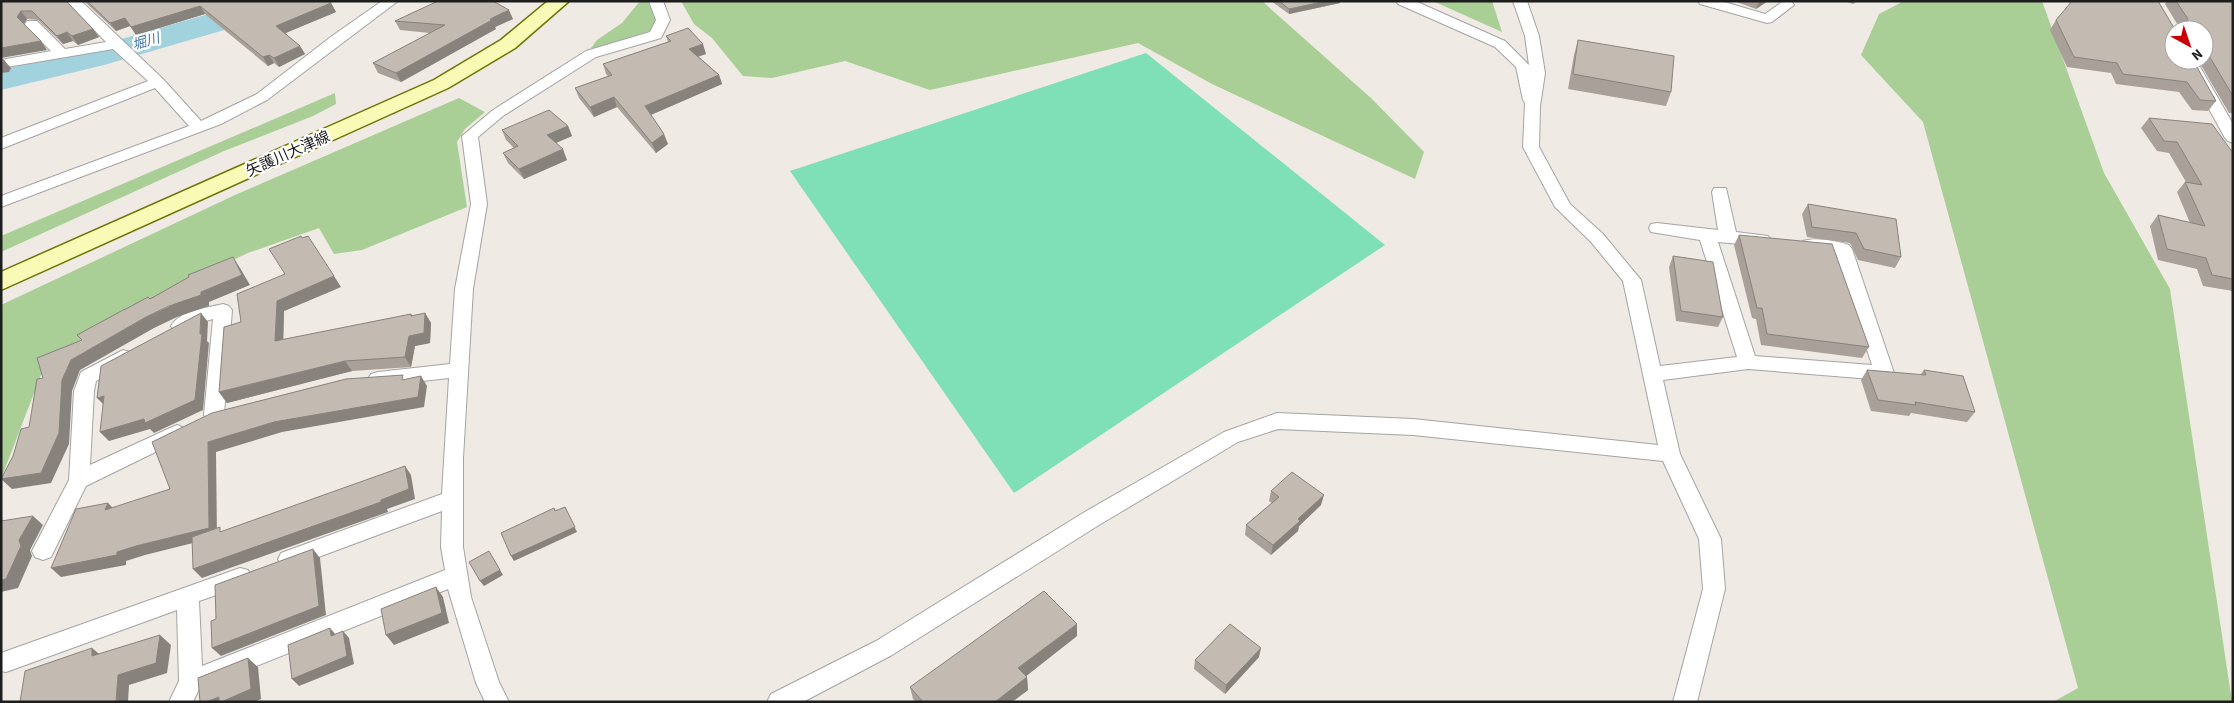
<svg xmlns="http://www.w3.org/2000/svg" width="2234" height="703" font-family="'Source Sans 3','Noto Sans JP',sans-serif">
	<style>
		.forest { fill: #a9cf97 }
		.pitch { fill: #7fdfb7 }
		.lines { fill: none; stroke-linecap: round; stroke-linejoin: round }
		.river { fill: #a2d2dd; fill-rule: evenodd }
		.minor-casing { stroke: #a4a4a4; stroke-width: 2 }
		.secondary-casing { stroke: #6c7503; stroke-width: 3 }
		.minor { fill: #fff; fill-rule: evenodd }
		.secondary { fill: #f9fab5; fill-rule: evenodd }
		.wall { fill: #a8a099 }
		.shaded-wall { fill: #88827d }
		.building { fill: #c3bab2; stroke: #88827d }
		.labels { text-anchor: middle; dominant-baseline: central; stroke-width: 4.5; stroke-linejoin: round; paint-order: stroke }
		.far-water-label { font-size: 14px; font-style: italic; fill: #4679a6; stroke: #fff }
		.street-label { font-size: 15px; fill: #1d1d1d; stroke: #fff }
	</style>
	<rect width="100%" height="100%" fill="#efeae3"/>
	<g class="forest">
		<path d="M 640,1 L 648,1 L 656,19 L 650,31 L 596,50 L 591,48 L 597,40 L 622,23 Z"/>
		<path d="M 681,1 L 1262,1 L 1372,99 L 1424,152 L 1415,179 L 1212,84 L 1138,43 L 930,90 L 845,61 L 772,78 L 743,76 L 712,38 L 694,24 Z"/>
		<path d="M 1434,1 L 1492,1 L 1502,32 L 1435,2 Z"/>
		<path d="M 1904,1 L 2042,1 L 2104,173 L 2170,289 L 2232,702 L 2053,702 L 2078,688 L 1923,122 L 1861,55 L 1879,14 Z"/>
		<path d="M 335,93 L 336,104 L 313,116 L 224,151 L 1,252 L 1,236 Z"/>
		<path d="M 459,98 L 485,112 L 465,129 L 457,142 L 467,207 L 362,250 L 334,254 L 319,228 L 248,253 L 168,290 L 62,352 L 41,375 L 1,479 L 1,305 L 235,195 Z"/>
	</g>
	<path class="pitch" d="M 1146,53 L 1385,245 L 1014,493 L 790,171 Z"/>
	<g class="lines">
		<path class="river" d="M 254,1 L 305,1 L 300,8 L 104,65 L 1,90 L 1,70 L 83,50 Z"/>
		<defs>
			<g id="minor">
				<path d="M 66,1 L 81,1 L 163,79 L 201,121 L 257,94 L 332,36 L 382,1 L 398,1 L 267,100 L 221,124 L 1,207 L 1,196 L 189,126 L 155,88 L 1,149 L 1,138 L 148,81 L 113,49 L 1,68 L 1,60 L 51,51 L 27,27 L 25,24 L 27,21 L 37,21 L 65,49 L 106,42 Z"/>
				<path d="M 649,1 L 663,1 L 670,20 L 661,38 L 596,57 L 503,116 L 478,137 L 487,204 L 473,289 L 463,458 L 463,547 L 471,597 L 499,682 L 509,702 L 485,702 L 476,683 L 448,589 L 199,689 L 193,702 L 169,702 L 179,681 L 177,610 L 6,672 L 1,671 L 1,653 L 240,568 L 248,570 L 251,577 L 248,584 L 199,601 L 202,666 L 445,570 L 441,547 L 442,511 L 289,568 L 281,565 L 278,559 L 281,553 L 442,494 L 449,378 L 378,386 L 371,384 L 368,379 L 371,374 L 378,372 L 450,364 L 455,289 L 471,204 L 462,136 L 493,110 L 586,51 L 650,32 L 656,20 Z"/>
				<path d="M 1396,1 L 1415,1 L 1505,41 L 1529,65 L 1525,36 L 1513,1 L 1527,1 L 1539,36 L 1545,73 L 1540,106 L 1539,147 L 1570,204 L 1603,234 L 1641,280 L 1660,366 L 1737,357 L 1700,240 L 1651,232 L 1649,228 L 1651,224 L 1657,223 L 1718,230 L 1712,192 L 1714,188 L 1726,188 L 1736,232 L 1768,236 L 1771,240 L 1768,244 L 1762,246 L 1718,242 L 1755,356 L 1872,365 L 1836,254 L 1803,249 L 1800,245 L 1803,241 C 1816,237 1836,241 1849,245 L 1852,249 L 1894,373 L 1891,378 L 1884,380 L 1748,369 L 1663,380 L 1680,454 L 1721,539 L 1725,589 L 1697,702 L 1673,702 L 1703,589 L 1699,539 L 1663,461 L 1413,435 L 1278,429 L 1238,442 L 1099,525 L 892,655 L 803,702 L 767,702 L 771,694 L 876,641 L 1083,513 L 1224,432 L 1277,413 L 1413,419 L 1658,445 L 1623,281 L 1591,242 L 1555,207 L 1523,147 L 1525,103 L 1523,100 L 1516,67 L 1495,47 L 1398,4 Z"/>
				<path d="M 1698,1 L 1721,1 L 1765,14 L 1782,2 L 1792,2 L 1794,5 L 1772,22 L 1767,23 L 1700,4 Z"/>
				<path d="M 2182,60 L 2196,60 L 2233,124 L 2233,143 L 2228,141 L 2225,138 Z"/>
				<path d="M 223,304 L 229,306 L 232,310 L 224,415 L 221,420 L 214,422 L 207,420 L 204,415 L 213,319 L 202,322 L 186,331 L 180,332 L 174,331 L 171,326 C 180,310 207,308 223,304 Z"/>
				<path d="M 123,350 L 130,352 L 132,357 L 130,362 L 96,381 L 94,391 L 90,465 L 170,428 L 177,425 L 184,428 L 187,433 L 184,438 L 86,486 L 51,557 L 43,560 L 35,557 L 32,551 L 69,480 L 74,391 L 81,372 Z"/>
			</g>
			<path id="secondary" d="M 548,1 L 569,1 L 515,48 L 448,88 L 1,290 L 1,272 L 434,80 L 501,40 Z"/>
		</defs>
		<use href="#minor" class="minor-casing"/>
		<use href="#secondary" class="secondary-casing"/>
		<use href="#minor" class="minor"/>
		<use href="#secondary" class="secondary"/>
	</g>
	<g class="wall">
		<path d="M 1,1 L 93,29 L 99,37 L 78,45 L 73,41 L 63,44 L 38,20 L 27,19 L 24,24 L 47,50 Z"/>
		<path d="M 84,1 L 328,1 L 331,3 L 336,12 L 285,33 L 300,46 L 305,54 L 279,67 L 274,63 L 268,66 L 205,14 L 136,35 L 130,26 L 116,31 Z"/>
		<path d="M 1271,1 L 1340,1 L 1340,3 L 1289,14 Z"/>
		<path d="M 1734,1 L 1768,1 L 1756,9 Z"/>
		<path d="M 1845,1 L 1857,1 L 1853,4 Z"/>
		<path d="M 2167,1 L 2233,1 L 2233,113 L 2229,113 L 2198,60 L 2204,60 L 2204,30 L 2174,30 L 2216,101 L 2208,111 L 2192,110 L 2179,92 L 2116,84 L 2111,73 L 2067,67 L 2050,30 L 2056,20 L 2174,28 L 2178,29 L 2179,27 L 2165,4 Z"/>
		<path d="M 513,19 L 495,27 L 496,29 L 401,82 L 378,73 L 373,63 L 430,33 L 400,30 L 395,21 Z"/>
		<path d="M 666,36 L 706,54 L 698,56 L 719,75 L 722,84 L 651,115 L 668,144 L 656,153 L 617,107 L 594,117 L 579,98 L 575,88 L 608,76 L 606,74 L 603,64 L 668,42 Z"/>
		<path d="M 1578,40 L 1671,92 L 1666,106 L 1568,89 L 1574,55 Z"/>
		<path d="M 2149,118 L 2233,153 L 2233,291 L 2203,286 L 2197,269 L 2158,260 L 2150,226 L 2158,215 L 2190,223 L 2177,192 L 2185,182 L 2186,182 L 2169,153 L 2157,151 L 2141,128 Z"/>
		<path d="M 568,126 L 572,136 L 556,143 L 567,160 L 524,179 L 508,163 L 503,153 L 514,148 L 506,140 L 502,130 Z"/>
		<path d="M 1808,204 L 1901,257 L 1895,268 L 1858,260 L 1850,243 L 1807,237 L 1802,214 Z"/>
		<path d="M 1739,235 L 1869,347 L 1862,358 L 1761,345 L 1756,319 L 1752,318 L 1734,245 Z"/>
		<path d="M 1673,256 L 1723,317 L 1718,327 L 1676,321 L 1669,267 Z"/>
		<path d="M 341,287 L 284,311 L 283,340 L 411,314 L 413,316 L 425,313 L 431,323 L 430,343 L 415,346 L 411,367 L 352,371 L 227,403 L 219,392 L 241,322 Z"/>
		<path d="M 1867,370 L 1920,375 L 1924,370 L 1975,412 L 1967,422 L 1911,413 L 1909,416 L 1871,411 L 1861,380 Z"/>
		<path d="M 1271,491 L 1321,505 L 1299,526 L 1298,531 L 1271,555 L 1245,535 L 1246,525 L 1272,503 L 1269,501 Z"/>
		<path d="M 1077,636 L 1025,676 L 1027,677 L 1028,690 L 1012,702 L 916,702 L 913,699 L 910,687 Z"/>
		<path d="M 1259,657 L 1225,694 L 1194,669 L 1195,660 Z"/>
	</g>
	<g class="shaded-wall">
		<path d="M 1327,1 L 1340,1 L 1340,3 L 1289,14 L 1289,9 Z"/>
		<path d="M 1761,1 L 1768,1 L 1756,9 L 1759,2 Z"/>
		<path d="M 331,3 L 336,12 L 281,35 L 276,26 Z"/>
		<path d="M 200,6 L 205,14 L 136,35 L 131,27 Z"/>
		<path d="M 509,10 L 513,19 L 495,27 L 496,29 L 401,82 L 396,73 L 490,19 Z"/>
		<path d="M 21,11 L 27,19 L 23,25 L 17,17 Z"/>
		<path d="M 125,18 L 130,26 L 116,31 L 110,23 Z"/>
		<path d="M 93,29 L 99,37 L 78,45 L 72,36 Z"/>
		<path d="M 67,32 L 73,41 L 63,44 L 57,36 Z"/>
		<path d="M 41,41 L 47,50 L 1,58 L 1,48 Z"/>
		<path d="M 703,44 L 706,54 L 692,59 L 689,49 Z"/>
		<path d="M 300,46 L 305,54 L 279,67 L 274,58 Z"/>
		<path d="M 269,55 L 274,63 L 268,66 L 263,57 Z"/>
		<path d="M 4,60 L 11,68 L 9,72 L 1,73 L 1,64 Z"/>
		<path d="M 719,75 L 722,84 L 648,116 L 645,106 Z"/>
		<path d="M 614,97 L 617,107 L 594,117 L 590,107 Z"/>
		<path d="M 568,126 L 572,136 L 551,145 L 547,135 Z"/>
		<path d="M 664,134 L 668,144 L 656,153 L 652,143 Z"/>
		<path d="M 563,149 L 567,160 L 524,179 L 519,169 Z"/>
		<path d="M 233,257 L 240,268 L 250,285 L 209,302 L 209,306 L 177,317 L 154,328 L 80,370 L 72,391 L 69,444 L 51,483 L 12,489 L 1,479 L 62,380 L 71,360 L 146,317 L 201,292 Z"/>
		<path d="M 334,276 L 341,287 L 284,311 L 283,352 L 275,341 L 277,301 Z"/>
		<path d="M 201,313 L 208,322 L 207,341 L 209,343 L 203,410 L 154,433 L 150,429 L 109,441 L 100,432 L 200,334 Z"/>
		<path d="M 425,313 L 431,323 L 430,343 L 415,346 L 411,367 L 405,357 L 409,336 Z"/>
		<path d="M 345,361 L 352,371 L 227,403 L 219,392 Z"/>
		<path d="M 421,376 L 427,386 L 424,407 L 282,432 L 216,452 L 217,537 L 145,555 L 126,561 L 126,565 L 61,577 L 51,568 L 117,552 L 208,442 Z"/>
		<path d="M 104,396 L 106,407 L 97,398 Z"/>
		<path d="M 405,466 L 411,475 L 415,499 L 387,509 L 388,512 L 202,578 L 193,569 L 381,500 Z"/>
		<path d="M 1324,495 L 1321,505 L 1299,526 L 1298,531 L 1271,555 L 1273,545 L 1298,519 Z"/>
		<path d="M 108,503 L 117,512 L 105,510 Z"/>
		<path d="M 565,507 L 577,532 L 514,561 L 511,556 Z"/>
		<path d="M 33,516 L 43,525 L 30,550 L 32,556 L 18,588 L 1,592 L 1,580 L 19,540 Z"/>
		<path d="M 313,549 L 320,558 L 326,615 L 221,656 L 212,648 Z"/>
		<path d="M 492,556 L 503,575 L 484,586 L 480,581 Z"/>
		<path d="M 436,587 L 443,597 L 449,623 L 394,645 L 386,635 Z"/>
		<path d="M 1077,624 L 1077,636 L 1020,681 L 1018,668 Z"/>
		<path d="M 330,628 L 337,636 L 331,636 Z"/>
		<path d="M 343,631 L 349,638 L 354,664 L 299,686 L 292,679 Z"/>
		<path d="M 160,635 L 171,645 L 167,673 L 129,685 L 128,702 L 116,702 L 118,675 Z"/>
		<path d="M 92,648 L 104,658 L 92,656 Z"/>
		<path d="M 1261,648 L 1259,657 L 1225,694 L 1226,685 Z"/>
		<path d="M 248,658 L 258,667 L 261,699 L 254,702 L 206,702 Z"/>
		<path d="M 1027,677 L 1028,690 L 1012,702 L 995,702 Z"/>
	</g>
	<g class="building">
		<path d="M 1,1 L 66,1 L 93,29 L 72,36 L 67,32 L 57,36 L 32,11 L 21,11 L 17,17 L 41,41 L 1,48 Z"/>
		<path d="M 87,1 L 328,1 L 331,3 L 276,26 L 300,46 L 274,58 L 269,55 L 263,57 L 200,6 L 131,27 L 125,18 L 110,23 Z"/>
		<path d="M 438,1 L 493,1 L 509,10 L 490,19 L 492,20 L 396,73 L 373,63 L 445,25 L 395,21 Z"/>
		<path d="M 1279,1 L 1327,1 L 1289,9 Z"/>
		<path d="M 2072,1 L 2158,1 L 2174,28 L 2181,30 L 2183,28 L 2183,22 L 2187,21 L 2188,19 L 2176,1 L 2233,1 L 2233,96 L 2205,49 L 2204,49 L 2204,30 L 2174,30 L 2174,60 L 2193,60 L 2216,101 L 2200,100 L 2187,82 L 2123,74 L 2117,63 L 2074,57 L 2056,20 Z"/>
		<path d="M 688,28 L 703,44 L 689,49 L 719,75 L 645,106 L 664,134 L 652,143 L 614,97 L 590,107 L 575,88 L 612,75 L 603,64 L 671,41 L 666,36 Z"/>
		<path d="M 1578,40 L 1674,56 L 1671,92 L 1573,74 Z"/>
		<path d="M 1,60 L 4,60 L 3,63 L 1,64 Z"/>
		<path d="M 549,110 L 568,126 L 547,135 L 563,149 L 519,169 L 503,153 L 518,146 L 502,130 Z"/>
		<path d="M 2149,118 L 2212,124 L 2233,153 L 2233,279 L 2212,275 L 2206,258 L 2167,249 L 2158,215 L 2205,226 L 2185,182 L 2202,185 L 2177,142 L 2164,141 Z"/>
		<path d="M 1808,204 L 1896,219 L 1901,257 L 1864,249 L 1856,233 L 1812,227 Z"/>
		<path d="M 1739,235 L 1832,244 L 1869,347 L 1767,334 L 1762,308 L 1757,308 Z"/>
		<path d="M 301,236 L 302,238 L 308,236 L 334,276 L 277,301 L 275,341 L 411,314 L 411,316 L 425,313 L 424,333 L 409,336 L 405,357 L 345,361 L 219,392 L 224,327 L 241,322 L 237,294 L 285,274 L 269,249 Z"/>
		<path d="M 1673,256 L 1713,262 L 1723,317 L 1681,311 Z"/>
		<path d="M 233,257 L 242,275 L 201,292 L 201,295 L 169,306 L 146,317 L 71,360 L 62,380 L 59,433 L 41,473 L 1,479 L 13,456 L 21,429 L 29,427 L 37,379 L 43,378 L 37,358 L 82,340 L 77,335 L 125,309 L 124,310 L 148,297 L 150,299 L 189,277 L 188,275 Z"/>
		<path d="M 201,313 L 200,334 L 202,334 L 195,400 L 145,423 L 144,419 L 100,432 L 104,396 L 97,398 L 101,366 Z"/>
		<path d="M 1867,370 L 1926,375 L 1924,370 L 1963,376 L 1975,412 L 1915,402 L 1916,405 L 1878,400 Z"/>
		<path d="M 403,375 L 402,380 L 421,376 L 418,397 L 274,422 L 208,442 L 209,528 L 136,546 L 117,552 L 117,555 L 51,568 L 76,509 L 108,503 L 105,510 L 170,489 L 152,442 L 212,413 L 346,379 Z"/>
		<path d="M 405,466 L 409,489 L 381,500 L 381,502 L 193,569 L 192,537 L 220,527 L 220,532 Z"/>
		<path d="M 1292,472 L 1324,495 L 1298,519 L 1300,521 L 1273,545 L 1246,525 L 1279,497 L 1271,491 Z"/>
		<path d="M 565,507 L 575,527 L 511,556 L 501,533 L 554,508 L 555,511 Z"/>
		<path d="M 33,516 L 19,540 L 21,546 L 6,579 L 1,580 L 1,521 Z"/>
		<path d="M 313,549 L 319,606 L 212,648 L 211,621 L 216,619 L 215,585 Z"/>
		<path d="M 489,551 L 500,570 L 480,581 L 469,562 Z"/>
		<path d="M 436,587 L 442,613 L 386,635 L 381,609 Z"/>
		<path d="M 1044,591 L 1077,624 L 1018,668 L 1027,677 L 995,702 L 923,702 L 910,687 Z"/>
		<path d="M 1230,624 L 1261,648 L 1226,685 L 1195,660 Z"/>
		<path d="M 330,628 L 331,636 L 343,631 L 347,656 L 292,679 L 288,645 Z"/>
		<path d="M 160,635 L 156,663 L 118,675 L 116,702 L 20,702 L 25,671 L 92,648 L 92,656 Z"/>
		<path d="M 248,658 L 251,689 L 221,702 L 219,702 L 219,697 L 206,702 L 200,702 L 198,678 Z"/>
	</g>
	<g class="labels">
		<g class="far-water-label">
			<text transform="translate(146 42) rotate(-16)">堀川</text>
		</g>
		<g class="street-label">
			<text transform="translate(288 154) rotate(-24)">矢護川大津線</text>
		</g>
	</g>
	<rect width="2234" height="703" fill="none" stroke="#1d1d1d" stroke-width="5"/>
	<g transform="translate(2189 45) rotate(140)"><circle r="24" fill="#ffffff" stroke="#a5a5a5"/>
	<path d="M0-4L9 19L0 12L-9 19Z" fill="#cb0006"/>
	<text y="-8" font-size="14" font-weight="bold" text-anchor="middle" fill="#1d1d1d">N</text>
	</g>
</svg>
